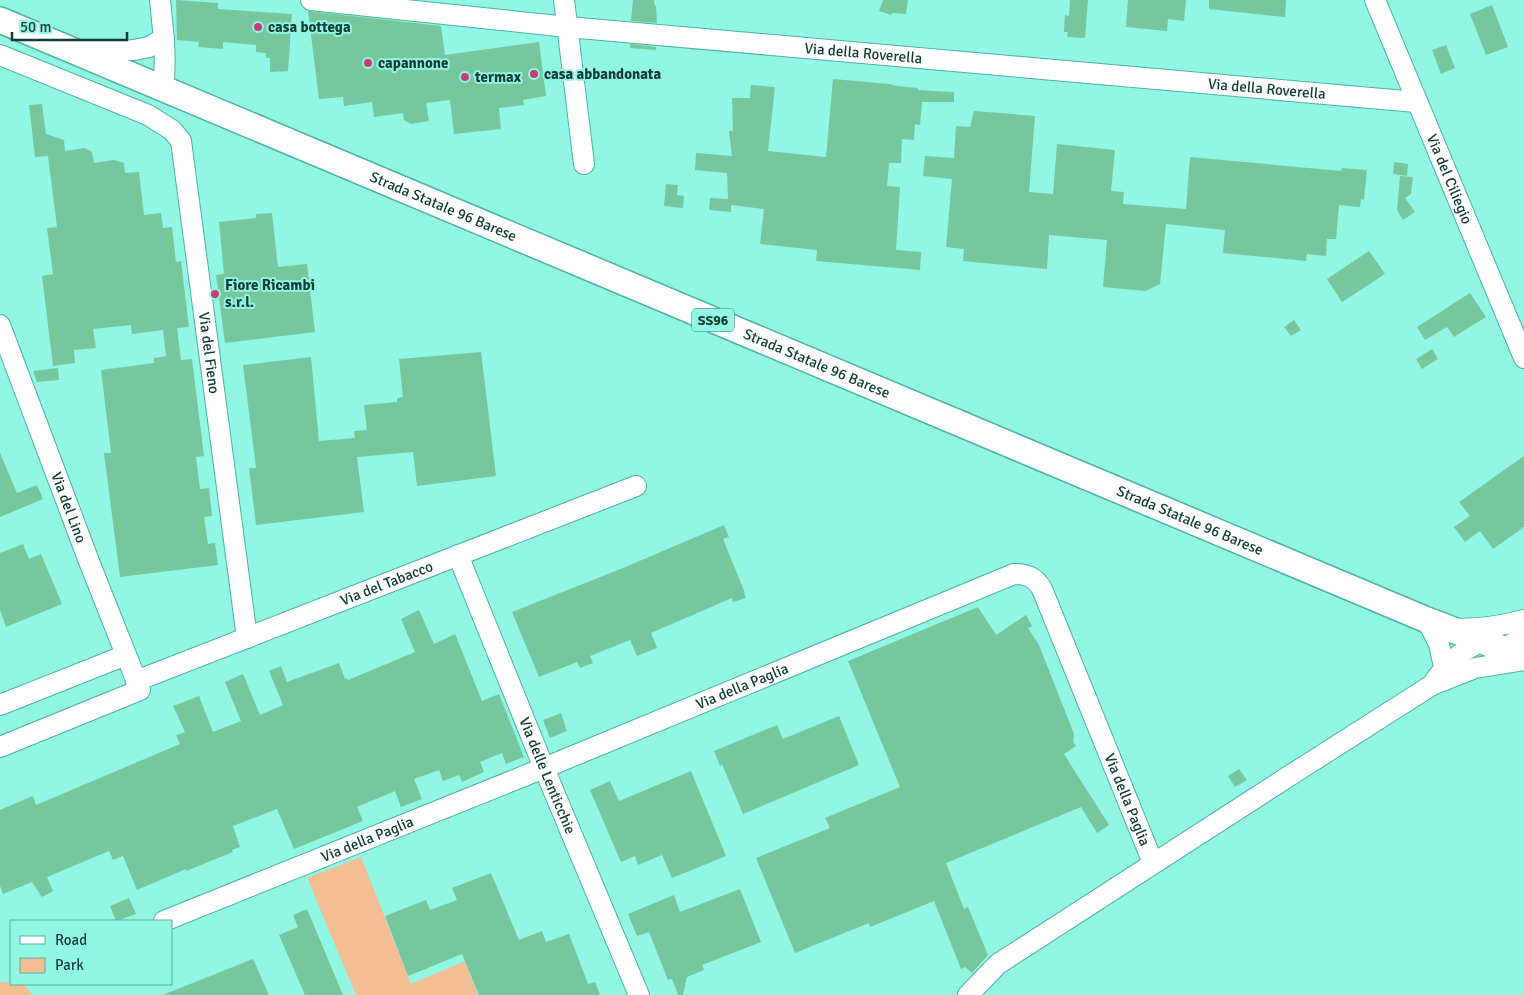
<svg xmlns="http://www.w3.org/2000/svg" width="1524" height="995" font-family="Signika,sans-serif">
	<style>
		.green { fill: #f3be94 }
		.building { fill: #77c79e }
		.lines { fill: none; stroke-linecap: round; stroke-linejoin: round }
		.minor-casing { stroke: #4bb3a1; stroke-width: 22 }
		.major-casing { stroke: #4bb3a1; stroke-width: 28 }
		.minor { stroke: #fff; stroke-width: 20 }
		.major { stroke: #fff; stroke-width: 25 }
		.poi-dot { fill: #c73c74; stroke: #91f6e3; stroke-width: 2 }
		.labels { text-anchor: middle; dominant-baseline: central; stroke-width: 4; stroke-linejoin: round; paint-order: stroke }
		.shield { fill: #91f6e3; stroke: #377469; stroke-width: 1 }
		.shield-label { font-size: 14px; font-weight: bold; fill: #103c35 }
		.poi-label { font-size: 15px; font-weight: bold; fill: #103c35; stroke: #91f6e3; text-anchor: start }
		.street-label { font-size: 15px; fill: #103c35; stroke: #91f6e3 }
	</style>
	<rect width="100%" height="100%" fill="#91f6e3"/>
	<g class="green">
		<path d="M 361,857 L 411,984 L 465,961 L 478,995 L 356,995 L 307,878 Z"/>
		<path d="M 0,982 L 24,984 L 32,995 L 0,995 Z"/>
	</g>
	<g class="building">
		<path d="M 176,0 L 218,3 L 218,9 L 292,14 L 288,71 L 270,72 L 270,58 L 266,58 L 266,53 L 256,52 L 256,45 L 223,42 L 223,49 L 198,47 L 199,42 L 177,40 Z"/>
		<path d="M 633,0 L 654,0 L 655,6 L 656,6 L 657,23 L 631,21 Z"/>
		<path d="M 883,0 L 908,0 L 906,14 L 892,13 L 891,15 L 879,11 Z"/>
		<path d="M 1070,0 L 1088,0 L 1085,38 L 1067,37 L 1068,32 L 1064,32 L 1065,15 L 1069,16 Z"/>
		<path d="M 1128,0 L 1186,0 L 1184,21 L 1168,19 L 1167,31 L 1126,27 Z"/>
		<path d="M 1209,0 L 1286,0 L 1285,17 L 1209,9 Z"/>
		<path d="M 1492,5 L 1508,47 L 1486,55 L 1470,14 Z"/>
		<path d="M 308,11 L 441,26 L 445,55 L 539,42 L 546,96 L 523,100 L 524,105 L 499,108 L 501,129 L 454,134 L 450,100 L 426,103 L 429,121 L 411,124 L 404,120 L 403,113 L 374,117 L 372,102 L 344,106 L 343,97 L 319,99 Z"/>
		<path d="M 630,44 L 656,47 L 656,50 L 630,48 Z"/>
		<path d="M 1446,45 L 1455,68 L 1441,74 L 1432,50 Z"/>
		<path d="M 833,79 L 889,84 L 897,86 L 918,88 L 918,90 L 954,92 L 954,102 L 922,102 L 920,125 L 915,124 L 914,140 L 902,139 L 901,163 L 889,163 L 887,186 L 900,187 L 896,250 L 921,252 L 920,270 L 816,261 L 817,250 L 760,244 L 764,209 L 731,205 L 731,212 L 709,210 L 710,198 L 728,199 L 727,173 L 695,170 L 696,153 L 732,156 L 729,131 L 733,131 L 732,98 L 750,98 L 751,85 L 775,87 L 768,151 L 826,157 Z"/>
		<path d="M 42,104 L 46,134 L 64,140 L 65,151 L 85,148 L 92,152 L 94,163 L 114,160 L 124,163 L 125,173 L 139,172 L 144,215 L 161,213 L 163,228 L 172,227 L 176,262 L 181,261 L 189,327 L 177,328 L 181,360 L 192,359 L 204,456 L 196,457 L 200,489 L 209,488 L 212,516 L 204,517 L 208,544 L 215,543 L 218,565 L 120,577 L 104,453 L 111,453 L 101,370 L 154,363 L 154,358 L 166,356 L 163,330 L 132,334 L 131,325 L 93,329 L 96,348 L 74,350 L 75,363 L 53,366 L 42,276 L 53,274 L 47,228 L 57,227 L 48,156 L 35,157 L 29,105 Z"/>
		<path d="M 974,111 L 1035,116 L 1029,192 L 1053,194 L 1057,144 L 1115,150 L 1111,191 L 1124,192 L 1123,204 L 1186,209 L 1190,157 L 1341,171 L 1342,168 L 1367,170 L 1364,200 L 1361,199 L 1360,207 L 1339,205 L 1336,239 L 1327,239 L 1326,256 L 1307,254 L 1306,261 L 1223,253 L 1225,230 L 1166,224 L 1160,284 L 1145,291 L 1103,287 L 1107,240 L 1049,235 L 1047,269 L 963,261 L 964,249 L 946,247 L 952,179 L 923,176 L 925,156 L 954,158 L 956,126 L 970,127 Z"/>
		<path d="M 1394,162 L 1408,164 L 1407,176 L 1393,174 Z"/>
		<path d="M 1400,176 L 1413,177 L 1411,194 L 1405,198 L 1415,212 L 1403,220 L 1397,210 Z"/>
		<path d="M 666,184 L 678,185 L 677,195 L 684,196 L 683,208 L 664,206 Z"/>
		<path d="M 272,213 L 278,267 L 307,264 L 315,332 L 225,343 L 216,275 L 224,274 L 219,222 L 256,218 L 256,214 Z"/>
		<path d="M 1369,251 L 1385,274 L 1342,302 L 1327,279 Z"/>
		<path d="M 1470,293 L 1486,317 L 1454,337 L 1447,327 L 1425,340 L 1417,327 Z"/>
		<path d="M 1294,320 L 1301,330 L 1291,336 L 1284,327 Z"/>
		<path d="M 1432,349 L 1438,359 L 1422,369 L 1416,359 Z"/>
		<path d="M 481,352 L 496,476 L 417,486 L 413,452 L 357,457 L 364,512 L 256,525 L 249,468 L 256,468 L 243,365 L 311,357 L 319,441 L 355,438 L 354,431 L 367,430 L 364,405 L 397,402 L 397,398 L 403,397 L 399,359 Z"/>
		<path d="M 58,368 L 59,380 L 37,382 L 33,371 Z"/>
		<path d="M 0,453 L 17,493 L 37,485 L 43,499 L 0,517 Z"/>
		<path d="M 1524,456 L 1524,527 L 1493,549 L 1480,531 L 1465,542 L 1454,527 L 1470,516 L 1459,502 Z"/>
		<path d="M 724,525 L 729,537 L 723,539 L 745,593 L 744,593 L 746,598 L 733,602 L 732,598 L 651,633 L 657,648 L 637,656 L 630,640 L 590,656 L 593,663 L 580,668 L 577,662 L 539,677 L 512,612 L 623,568 Z"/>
		<path d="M 23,544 L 29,559 L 41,554 L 62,604 L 6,627 L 0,610 L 0,553 Z"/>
		<path d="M 978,607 L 996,635 L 1026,615 L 1032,626 L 1028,628 L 1039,645 L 1074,734 L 1073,742 L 1076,746 L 1064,754 L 1109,825 L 1097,833 L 1081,807 L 946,863 L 964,909 L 968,907 L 988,955 L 972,973 L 965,967 L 961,969 L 934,901 L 870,927 L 869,923 L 795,953 L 756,858 L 830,828 L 825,818 L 900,787 L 848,661 Z"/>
		<path d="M 419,610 L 434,644 L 455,634 L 482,701 L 499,694 L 524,757 L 506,764 L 502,753 L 480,762 L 484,772 L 462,782 L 459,775 L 443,781 L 439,770 L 414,779 L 422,799 L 401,807 L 395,791 L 357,807 L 363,821 L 294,849 L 277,809 L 233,826 L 240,847 L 232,850 L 233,852 L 186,871 L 186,869 L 137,890 L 123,856 L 113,860 L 109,851 L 47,877 L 53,891 L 42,897 L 32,882 L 3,894 L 0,886 L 0,810 L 33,796 L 36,805 L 180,744 L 176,735 L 185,732 L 173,706 L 199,696 L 213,732 L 241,721 L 225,682 L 243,674 L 260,715 L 283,705 L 269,671 L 281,666 L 287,682 L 339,663 L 345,679 L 347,678 L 348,680 L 415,652 L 401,619 Z"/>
		<path d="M 561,713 L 567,731 L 550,738 L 543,720 Z"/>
		<path d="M 839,716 L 859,765 L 743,814 L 722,764 L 720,766 L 714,751 L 777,725 L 783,739 Z"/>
		<path d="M 1239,769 L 1247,780 L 1235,787 L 1228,776 Z"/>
		<path d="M 691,771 L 726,856 L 672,878 L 662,855 L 638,865 L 635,856 L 621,862 L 590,790 L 610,781 L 619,801 Z"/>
		<path d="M 491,873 L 519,940 L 542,931 L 546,942 L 569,934 L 588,984 L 595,982 L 600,995 L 479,995 L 462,954 L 408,976 L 385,916 L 426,900 L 430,910 L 457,900 L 452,888 Z"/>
		<path d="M 740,889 L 761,942 L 702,965 L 704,970 L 687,977 L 683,995 L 678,995 L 672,979 L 668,980 L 649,932 L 637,936 L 628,914 L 674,895 L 680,912 Z"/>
		<path d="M 129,898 L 136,914 L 116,921 L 110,906 Z"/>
		<path d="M 307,909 L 343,995 L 305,995 L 279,935 L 298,927 L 293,915 Z"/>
		<path d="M 253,959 L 269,995 L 165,995 L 165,994 Z"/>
	</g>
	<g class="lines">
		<defs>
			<g id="minor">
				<path d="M 160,0 C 163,30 167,59 163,89"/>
				<path id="s1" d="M 311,0 L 568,27 L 1416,102"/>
				<path d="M 564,0 L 584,164"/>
				<path id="s2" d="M 1375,0 L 1524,358"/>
				<path d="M 79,51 L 134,50 L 149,47 L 164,38"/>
				<path id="s3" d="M 0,55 L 148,115 L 172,130 L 181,141 L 247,638"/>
				<path id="s4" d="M 0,325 L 90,564 L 140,690 L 0,747"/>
				<path id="s5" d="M 458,555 L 544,768 L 639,995"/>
				<path d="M 1427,620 L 1439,644 L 1444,667"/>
				<path d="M 1457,629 C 1480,629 1502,626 1524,620"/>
				<path d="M 1504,649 L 1524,636"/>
				<path id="s6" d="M 136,681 L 636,486"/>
				<path d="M 1432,685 C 1447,662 1457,654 1482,641"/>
				<path d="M 0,705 L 126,655"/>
				<path id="s7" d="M 164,921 L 544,768 L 1014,574 C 1027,574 1035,577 1042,589 L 1153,863"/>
				<path d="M 968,995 L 998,964 L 1286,778 L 1432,685 L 1475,668 L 1524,660"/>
			</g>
			<g id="major">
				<path id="s8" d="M 0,20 L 1427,620 L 1524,657"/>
			</g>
		</defs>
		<use href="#minor" class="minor-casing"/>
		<use href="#major" class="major-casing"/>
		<use href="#minor" class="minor"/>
		<use href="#major" class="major"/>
	</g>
	<g class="poi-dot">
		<circle cx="258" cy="27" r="5"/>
		<circle cx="368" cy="63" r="5"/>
		<circle cx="534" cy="74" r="5"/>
		<circle cx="465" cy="77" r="5"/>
		<circle cx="215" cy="294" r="5"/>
	</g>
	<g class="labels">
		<rect class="shield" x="692" y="308.5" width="42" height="23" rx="4"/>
		<g class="shield-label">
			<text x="713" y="320">SS96</text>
		</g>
		<g class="poi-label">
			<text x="268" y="27">casa bottega</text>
			<text x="378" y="63">capannone</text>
			<text x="544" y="74">casa abbandonata</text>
			<text x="475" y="77">termax</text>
			<text x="225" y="285">Fiore Ricambi<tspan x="225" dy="17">s.r.l.</tspan></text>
		</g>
		<g class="street-label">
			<text stroke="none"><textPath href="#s1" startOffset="555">Via della Roverella</textPath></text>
			<text stroke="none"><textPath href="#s1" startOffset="960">Via della Roverella</textPath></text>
			<text stroke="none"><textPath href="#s2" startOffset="194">Via del Ciliegio</textPath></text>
			<text stroke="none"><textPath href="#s8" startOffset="481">Strada Statale 96 Barese</textPath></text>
			<text stroke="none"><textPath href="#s3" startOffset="416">Via del Fieno</textPath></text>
			<text stroke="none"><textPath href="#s8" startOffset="886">Strada Statale 96 Barese</textPath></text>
			<text stroke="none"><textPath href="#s4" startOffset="195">Via del Lino</textPath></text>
			<text stroke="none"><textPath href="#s8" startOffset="1291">Strada Statale 96 Barese</textPath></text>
			<text stroke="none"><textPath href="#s6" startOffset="269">Via del Tabacco</textPath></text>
			<text stroke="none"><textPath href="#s7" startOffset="624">Via della Paglia</textPath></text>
			<text stroke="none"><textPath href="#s5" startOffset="238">Via delle Lenticchie</textPath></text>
			<text stroke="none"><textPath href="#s7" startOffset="1179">Via della Paglia</textPath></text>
			<text stroke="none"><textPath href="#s7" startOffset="219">Via della Paglia</textPath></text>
		</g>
	</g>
	<rect x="10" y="920" width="162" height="65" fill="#91f6e3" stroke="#5dac9d"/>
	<rect x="20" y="936" width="25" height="8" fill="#ffffff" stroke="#5dac9d"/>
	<text x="55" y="945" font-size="15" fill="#103c35">Road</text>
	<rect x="20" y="958" width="25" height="15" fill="#f3be94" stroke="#5dac9d"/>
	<text x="55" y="970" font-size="15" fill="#103c35">Park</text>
	<path d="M12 32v8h115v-8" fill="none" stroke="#103c35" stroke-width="2.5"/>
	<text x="20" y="32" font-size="15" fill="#103c35" stroke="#91f6e3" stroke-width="4" paint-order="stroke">50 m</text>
</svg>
